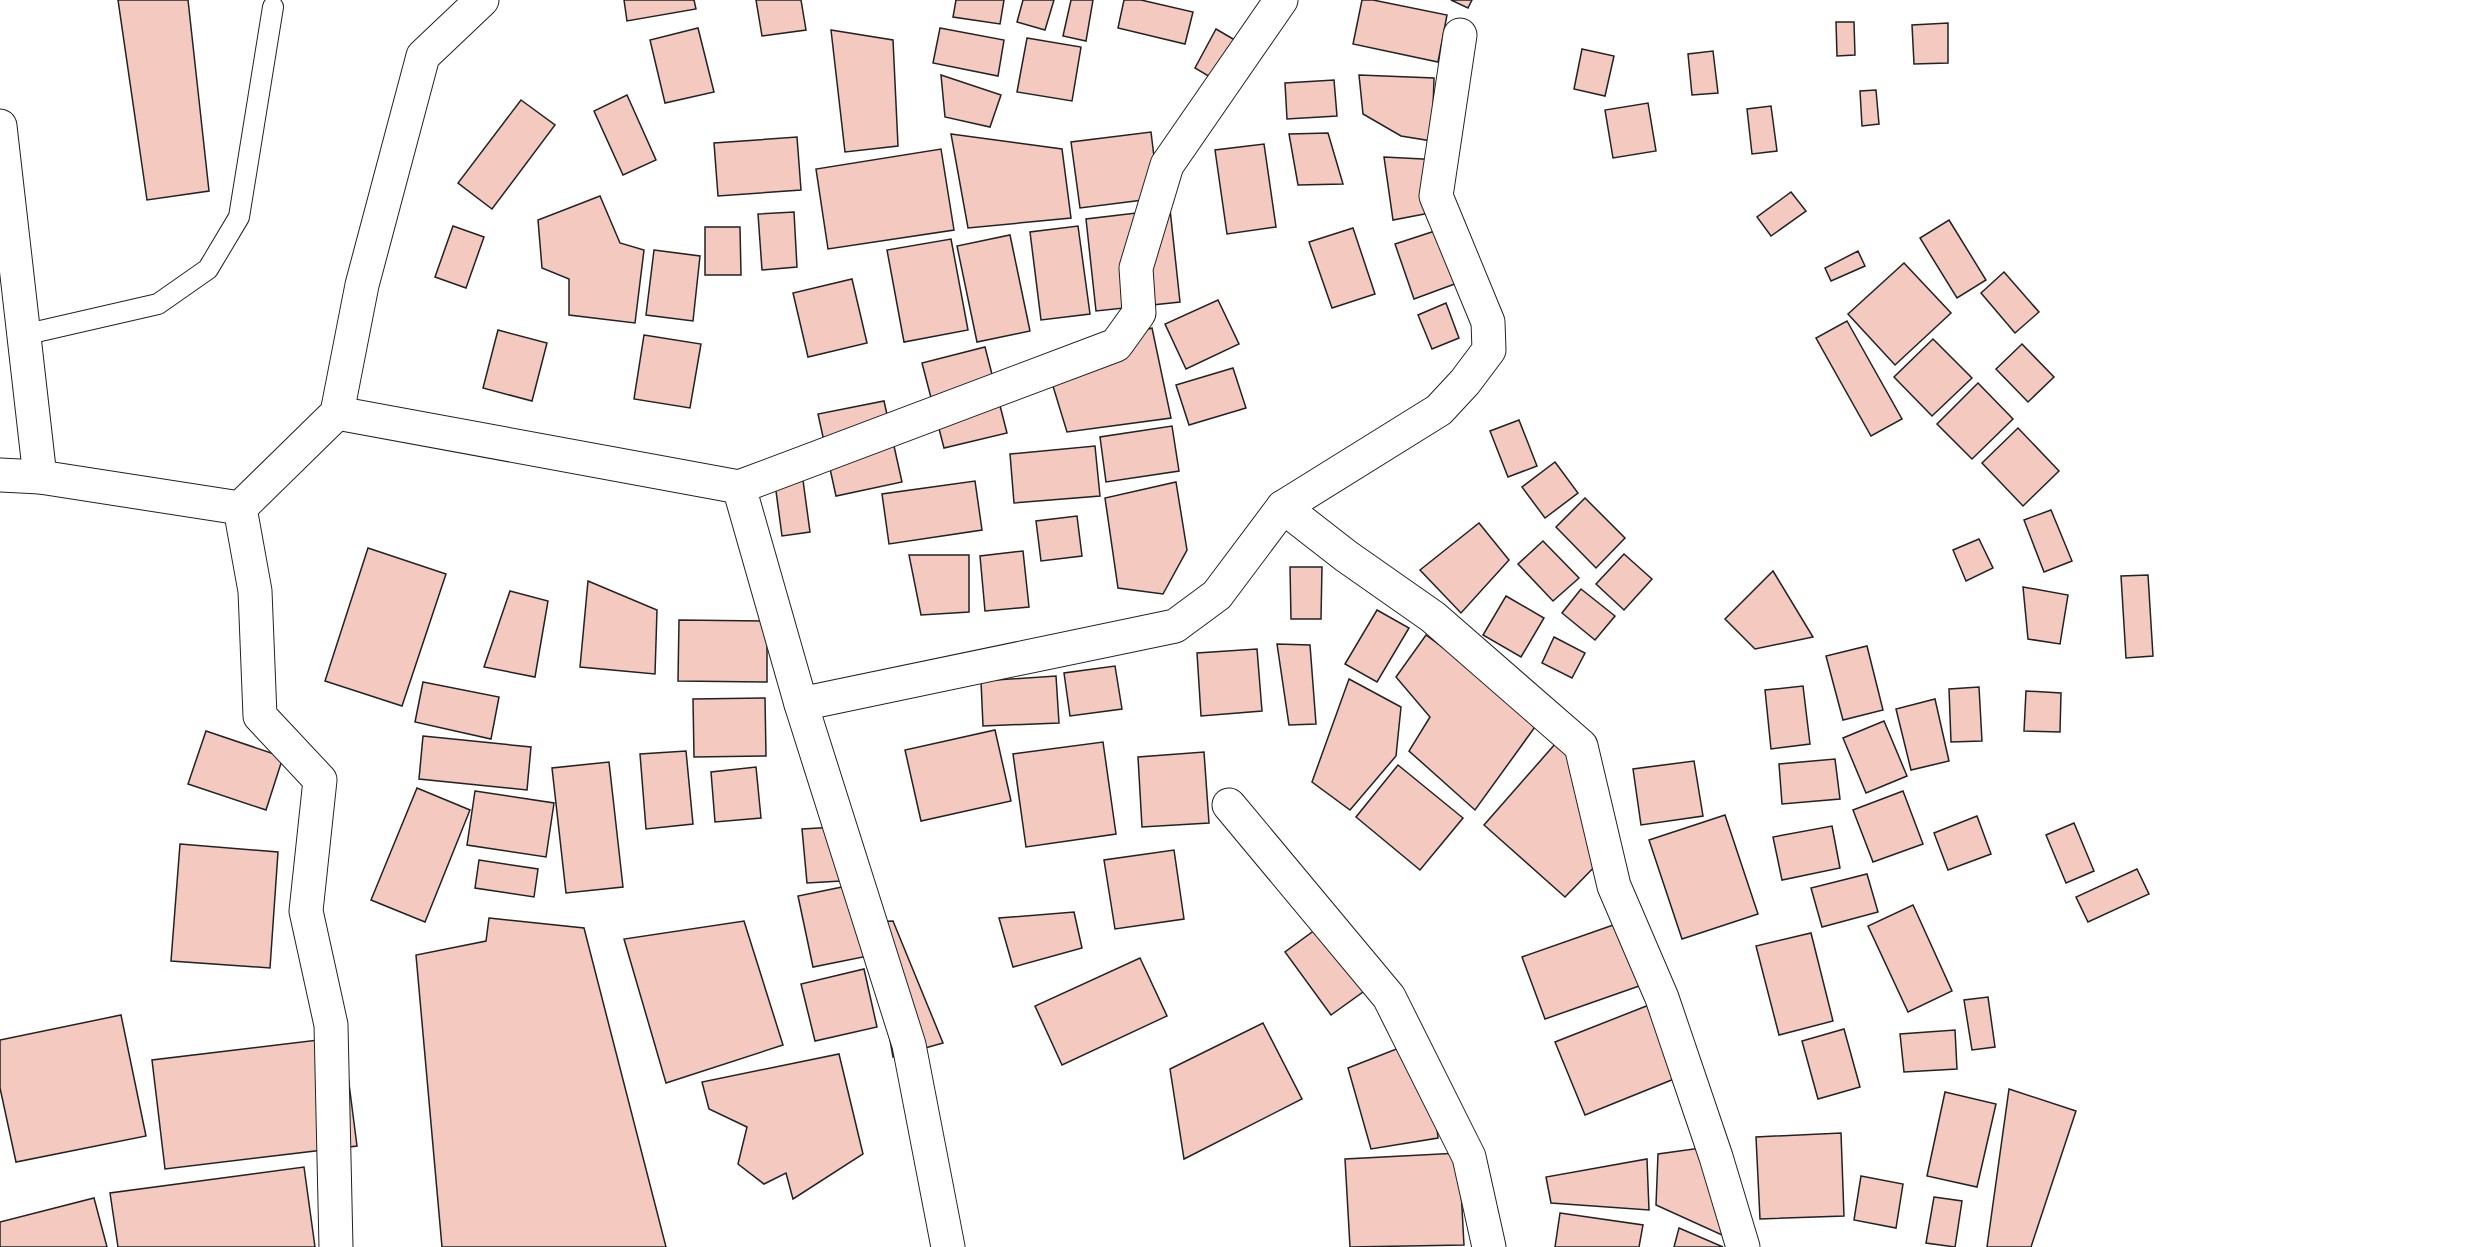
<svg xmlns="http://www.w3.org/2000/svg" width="2471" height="1247" font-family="'DejaVu Sans',sans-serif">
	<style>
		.building { fill: #f3c9c0; stroke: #222; stroke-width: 1.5 }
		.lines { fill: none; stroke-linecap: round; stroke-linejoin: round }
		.service-casing { stroke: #222; stroke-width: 22 }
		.minor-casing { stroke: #222; stroke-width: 35 }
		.service { stroke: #fff; stroke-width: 20 }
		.minor { stroke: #fff; stroke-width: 33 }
	</style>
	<rect width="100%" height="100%" fill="#fff"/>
	<g class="building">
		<path d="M 118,0 L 188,0 L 209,191 L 147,200 Z"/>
		<path d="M 624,0 L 694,0 L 696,9 L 627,21 Z"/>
		<path d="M 756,0 L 801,0 L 806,30 L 762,36 Z"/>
		<path d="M 956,0 L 1004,0 L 1000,24 L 953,17 Z"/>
		<path d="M 1023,0 L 1054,0 L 1045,30 L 1017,22 Z"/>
		<path d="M 1071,0 L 1093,0 L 1086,41 L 1063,36 Z"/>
		<path d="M 1124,0 L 1141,0 L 1193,12 L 1185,44 L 1118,28 Z"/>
		<path d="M 1362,0 L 1373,0 L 1447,15 L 1438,62 L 1353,44 Z"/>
		<path d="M 1451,0 L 1472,0 L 1468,8 Z"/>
		<path d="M 1836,22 L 1854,22 L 1855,55 L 1837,56 Z"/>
		<path d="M 1948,23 L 1948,63 L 1914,64 L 1912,25 Z"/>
		<path d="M 698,28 L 714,92 L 665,103 L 650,40 Z"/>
		<path d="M 940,28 L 1004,40 L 998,76 L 933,63 Z"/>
		<path d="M 1216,29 L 1252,50 L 1230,89 L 1195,68 Z"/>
		<path d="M 831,30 L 893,40 L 898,146 L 845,152 Z"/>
		<path d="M 1027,38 L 1081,47 L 1072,101 L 1017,92 Z"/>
		<path d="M 1582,49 L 1614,56 L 1605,96 L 1574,89 Z"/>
		<path d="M 1713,51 L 1718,93 L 1692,95 L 1688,54 Z"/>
		<path d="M 941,75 L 1001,95 L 990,127 L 945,117 Z"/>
		<path d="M 1359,75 L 1434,78 L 1432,141 L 1401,136 L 1363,114 Z"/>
		<path d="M 1334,80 L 1337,116 L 1287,119 L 1285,83 Z"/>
		<path d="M 1876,90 L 1879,124 L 1862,126 L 1860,91 Z"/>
		<path d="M 627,95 L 656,160 L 623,175 L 594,111 Z"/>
		<path d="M 521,100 L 555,125 L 492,209 L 458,183 Z"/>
		<path d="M 1648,103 L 1656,151 L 1613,158 L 1605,110 Z"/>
		<path d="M 1771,106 L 1777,151 L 1752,154 L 1747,109 Z"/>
		<path d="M 1151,132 L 1159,198 L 1080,208 L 1071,142 Z"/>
		<path d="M 1328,133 L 1343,184 L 1298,185 L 1289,134 Z"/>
		<path d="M 951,134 L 1062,149 L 1071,218 L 968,228 Z"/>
		<path d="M 797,137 L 801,190 L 718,196 L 714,143 Z"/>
		<path d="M 1264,144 L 1276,227 L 1227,234 L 1215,150 Z"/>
		<path d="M 941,149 L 954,230 L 828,249 L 816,169 Z"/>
		<path d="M 1384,157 L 1442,160 L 1456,208 L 1393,220 Z"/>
		<path d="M 1791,192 L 1806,211 L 1771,236 L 1757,217 Z"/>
		<path d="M 600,196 L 620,243 L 644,250 L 635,323 L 569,315 L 569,279 L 542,268 L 538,220 Z"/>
		<path d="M 1170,209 L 1180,302 L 1096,311 L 1086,219 Z"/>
		<path d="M 794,212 L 797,267 L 762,270 L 758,214 Z"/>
		<path d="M 1949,220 L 1986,280 L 1957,298 L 1920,238 Z"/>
		<path d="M 453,226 L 484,237 L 466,288 L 435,277 Z"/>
		<path d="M 1078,226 L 1090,314 L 1041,320 L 1030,232 Z"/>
		<path d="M 705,227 L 740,227 L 741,275 L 705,275 Z"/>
		<path d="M 1353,228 L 1375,294 L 1332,308 L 1309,242 Z"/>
		<path d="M 1441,229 L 1460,282 L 1414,299 L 1395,244 Z"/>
		<path d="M 1010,235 L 1030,331 L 977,342 L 957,246 Z"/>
		<path d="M 951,239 L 968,330 L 904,342 L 887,250 Z"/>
		<path d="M 654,250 L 700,256 L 693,321 L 646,315 Z"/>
		<path d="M 1858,251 L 1865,266 L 1831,281 L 1825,268 Z"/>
		<path d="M 1904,263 L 1951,313 L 1895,365 L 1848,314 Z"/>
		<path d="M 2004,272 L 2039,312 L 2015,333 L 1981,293 Z"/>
		<path d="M 852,279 L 867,343 L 808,357 L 793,293 Z"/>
		<path d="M 1218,300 L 1239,344 L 1186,369 L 1165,324 Z"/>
		<path d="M 1446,303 L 1459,338 L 1432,349 L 1418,315 Z"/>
		<path d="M 1847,321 L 1902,419 L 1871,436 L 1816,338 Z"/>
		<path d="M 1152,328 L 1171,418 L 1067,432 L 1045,360 Z"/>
		<path d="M 498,330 L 547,343 L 532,401 L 483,388 Z"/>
		<path d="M 644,335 L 701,344 L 690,408 L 634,399 Z"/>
		<path d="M 1933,339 L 1972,378 L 1932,416 L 1894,377 Z"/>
		<path d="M 2022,344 L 2054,377 L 2028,402 L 1996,369 Z"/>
		<path d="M 985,347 L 1007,433 L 944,448 L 922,363 Z"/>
		<path d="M 1233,368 L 1246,408 L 1189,425 L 1176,385 Z"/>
		<path d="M 1978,383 L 2013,419 L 1972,459 L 1937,424 Z"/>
		<path d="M 884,401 L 902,482 L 836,496 L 818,414 Z"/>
		<path d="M 1519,420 L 1537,466 L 1508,477 L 1490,431 Z"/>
		<path d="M 1172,426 L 1179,471 L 1106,482 L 1100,437 Z"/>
		<path d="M 2018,428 L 2059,471 L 2023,506 L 1982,463 Z"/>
		<path d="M 1095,446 L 1100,496 L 1014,503 L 1010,454 Z"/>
		<path d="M 800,458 L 810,532 L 782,536 L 772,461 Z"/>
		<path d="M 1555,462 L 1578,493 L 1545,518 L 1522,487 Z"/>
		<path d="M 975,481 L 982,530 L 889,544 L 882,494 Z"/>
		<path d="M 1176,482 L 1187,550 L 1163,594 L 1118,588 L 1105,498 Z"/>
		<path d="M 1585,498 L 1625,538 L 1596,568 L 1556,527 Z"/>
		<path d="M 2051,510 L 2072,561 L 2044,572 L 2024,520 Z"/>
		<path d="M 1077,516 L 1082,556 L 1041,561 L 1036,521 Z"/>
		<path d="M 1479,523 L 1509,560 L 1461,613 L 1420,570 Z"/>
		<path d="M 1979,539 L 1993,568 L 1966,581 L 1953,550 Z"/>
		<path d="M 1543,541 L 1579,578 L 1553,601 L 1518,564 Z"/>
		<path d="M 368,548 L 446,574 L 402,706 L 325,681 Z"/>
		<path d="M 1023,551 L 1029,607 L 985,611 L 980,556 Z"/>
		<path d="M 1624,554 L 1652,579 L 1624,610 L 1596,584 Z"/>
		<path d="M 909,555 L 969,555 L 969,612 L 921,615 Z"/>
		<path d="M 1290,567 L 1322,567 L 1321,619 L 1291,619 Z"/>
		<path d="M 1773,571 L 1813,637 L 1755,649 L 1725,619 Z"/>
		<path d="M 2148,575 L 2153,656 L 2126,658 L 2121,576 Z"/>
		<path d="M 588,581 L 657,610 L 655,674 L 580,667 Z"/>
		<path d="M 2023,587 L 2068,595 L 2060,644 L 2028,639 Z"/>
		<path d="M 1581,589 L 1615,616 L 1595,640 L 1562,613 Z"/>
		<path d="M 510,591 L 548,601 L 535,677 L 484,667 Z"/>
		<path d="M 1506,596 L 1544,618 L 1521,657 L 1483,635 Z"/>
		<path d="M 1377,610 L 1409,628 L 1377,682 L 1345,664 Z"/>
		<path d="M 679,620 L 767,621 L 767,682 L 678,681 Z"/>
		<path d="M 1426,635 L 1540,720 L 1475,810 L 1409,751 L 1430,717 L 1396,677 Z"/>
		<path d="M 1554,637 L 1585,653 L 1572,678 L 1542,663 Z"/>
		<path d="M 1277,644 L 1310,645 L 1316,724 L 1289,725 Z"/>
		<path d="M 1867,646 L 1883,710 L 1843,720 L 1826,656 Z"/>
		<path d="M 1257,649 L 1262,711 L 1201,716 L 1197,653 Z"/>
		<path d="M 1115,666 L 1122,709 L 1070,716 L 1064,673 Z"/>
		<path d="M 1056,676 L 1059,723 L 983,726 L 981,681 Z"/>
		<path d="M 1349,679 L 1401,707 L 1396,756 L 1350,810 L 1312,782 Z"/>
		<path d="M 423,682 L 499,697 L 491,739 L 415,722 Z"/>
		<path d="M 1803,686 L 1810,744 L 1771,749 L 1765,690 Z"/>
		<path d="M 1979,687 L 1982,741 L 1951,742 L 1949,689 Z"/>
		<path d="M 2026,691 L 2061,693 L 2060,732 L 2024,731 Z"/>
		<path d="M 765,698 L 766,756 L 694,757 L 693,699 Z"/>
		<path d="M 1935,699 L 1949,761 L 1911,770 L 1896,709 Z"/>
		<path d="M 1884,721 L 1907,776 L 1866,793 L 1843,738 Z"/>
		<path d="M 995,730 L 1011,801 L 921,821 L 905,750 Z"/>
		<path d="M 206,731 L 283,757 L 266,810 L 188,784 Z"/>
		<path d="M 1563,735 L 1602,859 L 1565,897 L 1484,825 Z"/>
		<path d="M 423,736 L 531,747 L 527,790 L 419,779 Z"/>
		<path d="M 1103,742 L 1116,834 L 1026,847 L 1013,754 Z"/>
		<path d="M 686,751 L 693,824 L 646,829 L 640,754 Z"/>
		<path d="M 1204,752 L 1209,823 L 1142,827 L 1138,757 Z"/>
		<path d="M 1835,759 L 1840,799 L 1782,804 L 1779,764 Z"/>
		<path d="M 1694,761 L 1703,816 L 1641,825 L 1633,769 Z"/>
		<path d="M 609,762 L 623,887 L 566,893 L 552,768 Z"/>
		<path d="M 1398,765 L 1463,818 L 1420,870 L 1356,817 Z"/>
		<path d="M 756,767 L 761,818 L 715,822 L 711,772 Z"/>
		<path d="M 417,788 L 470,810 L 425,922 L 371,900 Z"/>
		<path d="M 475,791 L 554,803 L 546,857 L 467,845 Z"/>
		<path d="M 1903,791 L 1923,844 L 1873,862 L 1853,810 Z"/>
		<path d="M 1725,815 L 1758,914 L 1682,939 L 1649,840 Z"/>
		<path d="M 1977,816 L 1991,854 L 1948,870 L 1934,833 Z"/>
		<path d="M 2074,823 L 2094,871 L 2066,883 L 2046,835 Z"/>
		<path d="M 1832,826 L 1840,868 L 1782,880 L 1773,837 Z"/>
		<path d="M 836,827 L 841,881 L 807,883 L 802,829 Z"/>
		<path d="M 180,844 L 278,852 L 270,968 L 171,961 Z"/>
		<path d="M 1174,850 L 1184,919 L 1115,929 L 1104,860 Z"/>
		<path d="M 479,860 L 538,869 L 534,897 L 475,888 Z"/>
		<path d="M 2137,869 L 2149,894 L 2088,922 L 2076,897 Z"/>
		<path d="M 1867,874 L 1878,912 L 1822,927 L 1811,888 Z"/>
		<path d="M 852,885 L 868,956 L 813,967 L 798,896 Z"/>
		<path d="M 1913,905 L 1952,991 L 1908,1012 L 1868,926 Z"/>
		<path d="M 1074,912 L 1082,948 L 1013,967 L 999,918 Z"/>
		<path d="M 1334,916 L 1381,979 L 1331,1015 L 1285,952 Z"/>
		<path d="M 489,918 L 584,928 L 666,1247 L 442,1247 L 416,955 L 486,941 Z"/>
		<path d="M 744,921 L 783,1045 L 666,1083 L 624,939 Z"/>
		<path d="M 893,921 L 943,1043 L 893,1057 L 869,922 Z"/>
		<path d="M 1619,923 L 1642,985 L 1545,1019 L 1522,957 Z"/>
		<path d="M 1811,933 L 1833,1021 L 1779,1035 L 1756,946 Z"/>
		<path d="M 1140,958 L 1167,1016 L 1062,1065 L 1035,1006 Z"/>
		<path d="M 864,969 L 877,1027 L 815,1041 L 801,984 Z"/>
		<path d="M 1988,997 L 1995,1047 L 1972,1050 L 1964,1000 Z"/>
		<path d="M 1649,1005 L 1679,1077 L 1585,1115 L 1555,1042 Z"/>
		<path d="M 121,1015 L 146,1136 L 16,1162 L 0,1088 L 0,1040 Z"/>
		<path d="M 1263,1023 L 1302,1099 L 1184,1159 L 1170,1069 Z"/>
		<path d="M 1844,1029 L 1860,1087 L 1818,1099 L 1802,1041 Z"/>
		<path d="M 1955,1030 L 1957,1069 L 1904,1072 L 1900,1034 Z"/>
		<path d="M 343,1037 L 357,1146 L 165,1169 L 152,1060 Z"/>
		<path d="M 1427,1037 L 1438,1138 L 1371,1149 L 1348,1068 Z"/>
		<path d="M 839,1054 L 863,1154 L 793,1199 L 786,1173 L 764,1184 L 738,1164 L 747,1127 L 709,1109 L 702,1082 Z"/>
		<path d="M 2009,1089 L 2076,1111 L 2031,1247 L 1987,1247 Z"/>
		<path d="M 1945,1092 L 1996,1104 L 1977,1187 L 1927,1176 Z"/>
		<path d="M 1841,1133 L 1844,1216 L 1760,1219 L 1756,1137 Z"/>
		<path d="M 1708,1147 L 1722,1235 L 1656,1205 L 1658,1154 Z"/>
		<path d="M 1459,1153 L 1464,1245 L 1350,1247 L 1345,1159 Z"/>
		<path d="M 1647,1159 L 1649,1210 L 1551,1203 L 1546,1177 Z"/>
		<path d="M 304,1167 L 315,1247 L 118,1247 L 110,1193 Z"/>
		<path d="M 1861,1176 L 1903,1184 L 1896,1228 L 1854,1220 Z"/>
		<path d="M 1934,1197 L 1962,1201 L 1955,1247 L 1926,1243 Z"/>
		<path d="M 94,1198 L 107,1247 L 0,1247 L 0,1222 Z"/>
		<path d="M 1560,1213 L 1643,1225 L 1639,1247 L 1555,1247 Z"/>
		<path d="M 1679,1228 L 1723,1247 L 1674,1247 Z"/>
	</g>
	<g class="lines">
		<defs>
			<path id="service" d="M 23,335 L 158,304 L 208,269 L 239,217 L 273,7"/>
			<g id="minor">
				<path d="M 0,126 L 40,477"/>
				<path d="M 337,413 L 739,487 L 1116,345 L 1139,313 L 1136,268 L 1167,165 L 1281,0"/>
				<path d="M 0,475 L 40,477 L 240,508"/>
				<path d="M 739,487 L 801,704 L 909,1045 L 948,1247"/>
				<path d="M 1283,507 L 1439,410 L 1465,382 L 1489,350 L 1488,322 L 1436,196 L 1460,35"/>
				<path d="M 801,704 L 1175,626 L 1217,595 L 1283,507 L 1346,556 L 1433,617 L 1581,746 L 1614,886 L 1662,998 L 1716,1157 L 1743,1247"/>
				<path d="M 1229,805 L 1389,997 L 1469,1157 L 1489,1247"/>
				<path d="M 336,1247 L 331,1025 L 306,911 L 320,780 L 260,716 L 255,591 L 240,508 L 337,413 L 362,285 L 423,56 L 482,0"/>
			</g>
		</defs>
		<use href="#service" class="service-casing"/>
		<use href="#minor" class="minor-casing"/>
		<use href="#service" class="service"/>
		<use href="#minor" class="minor"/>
	</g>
</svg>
